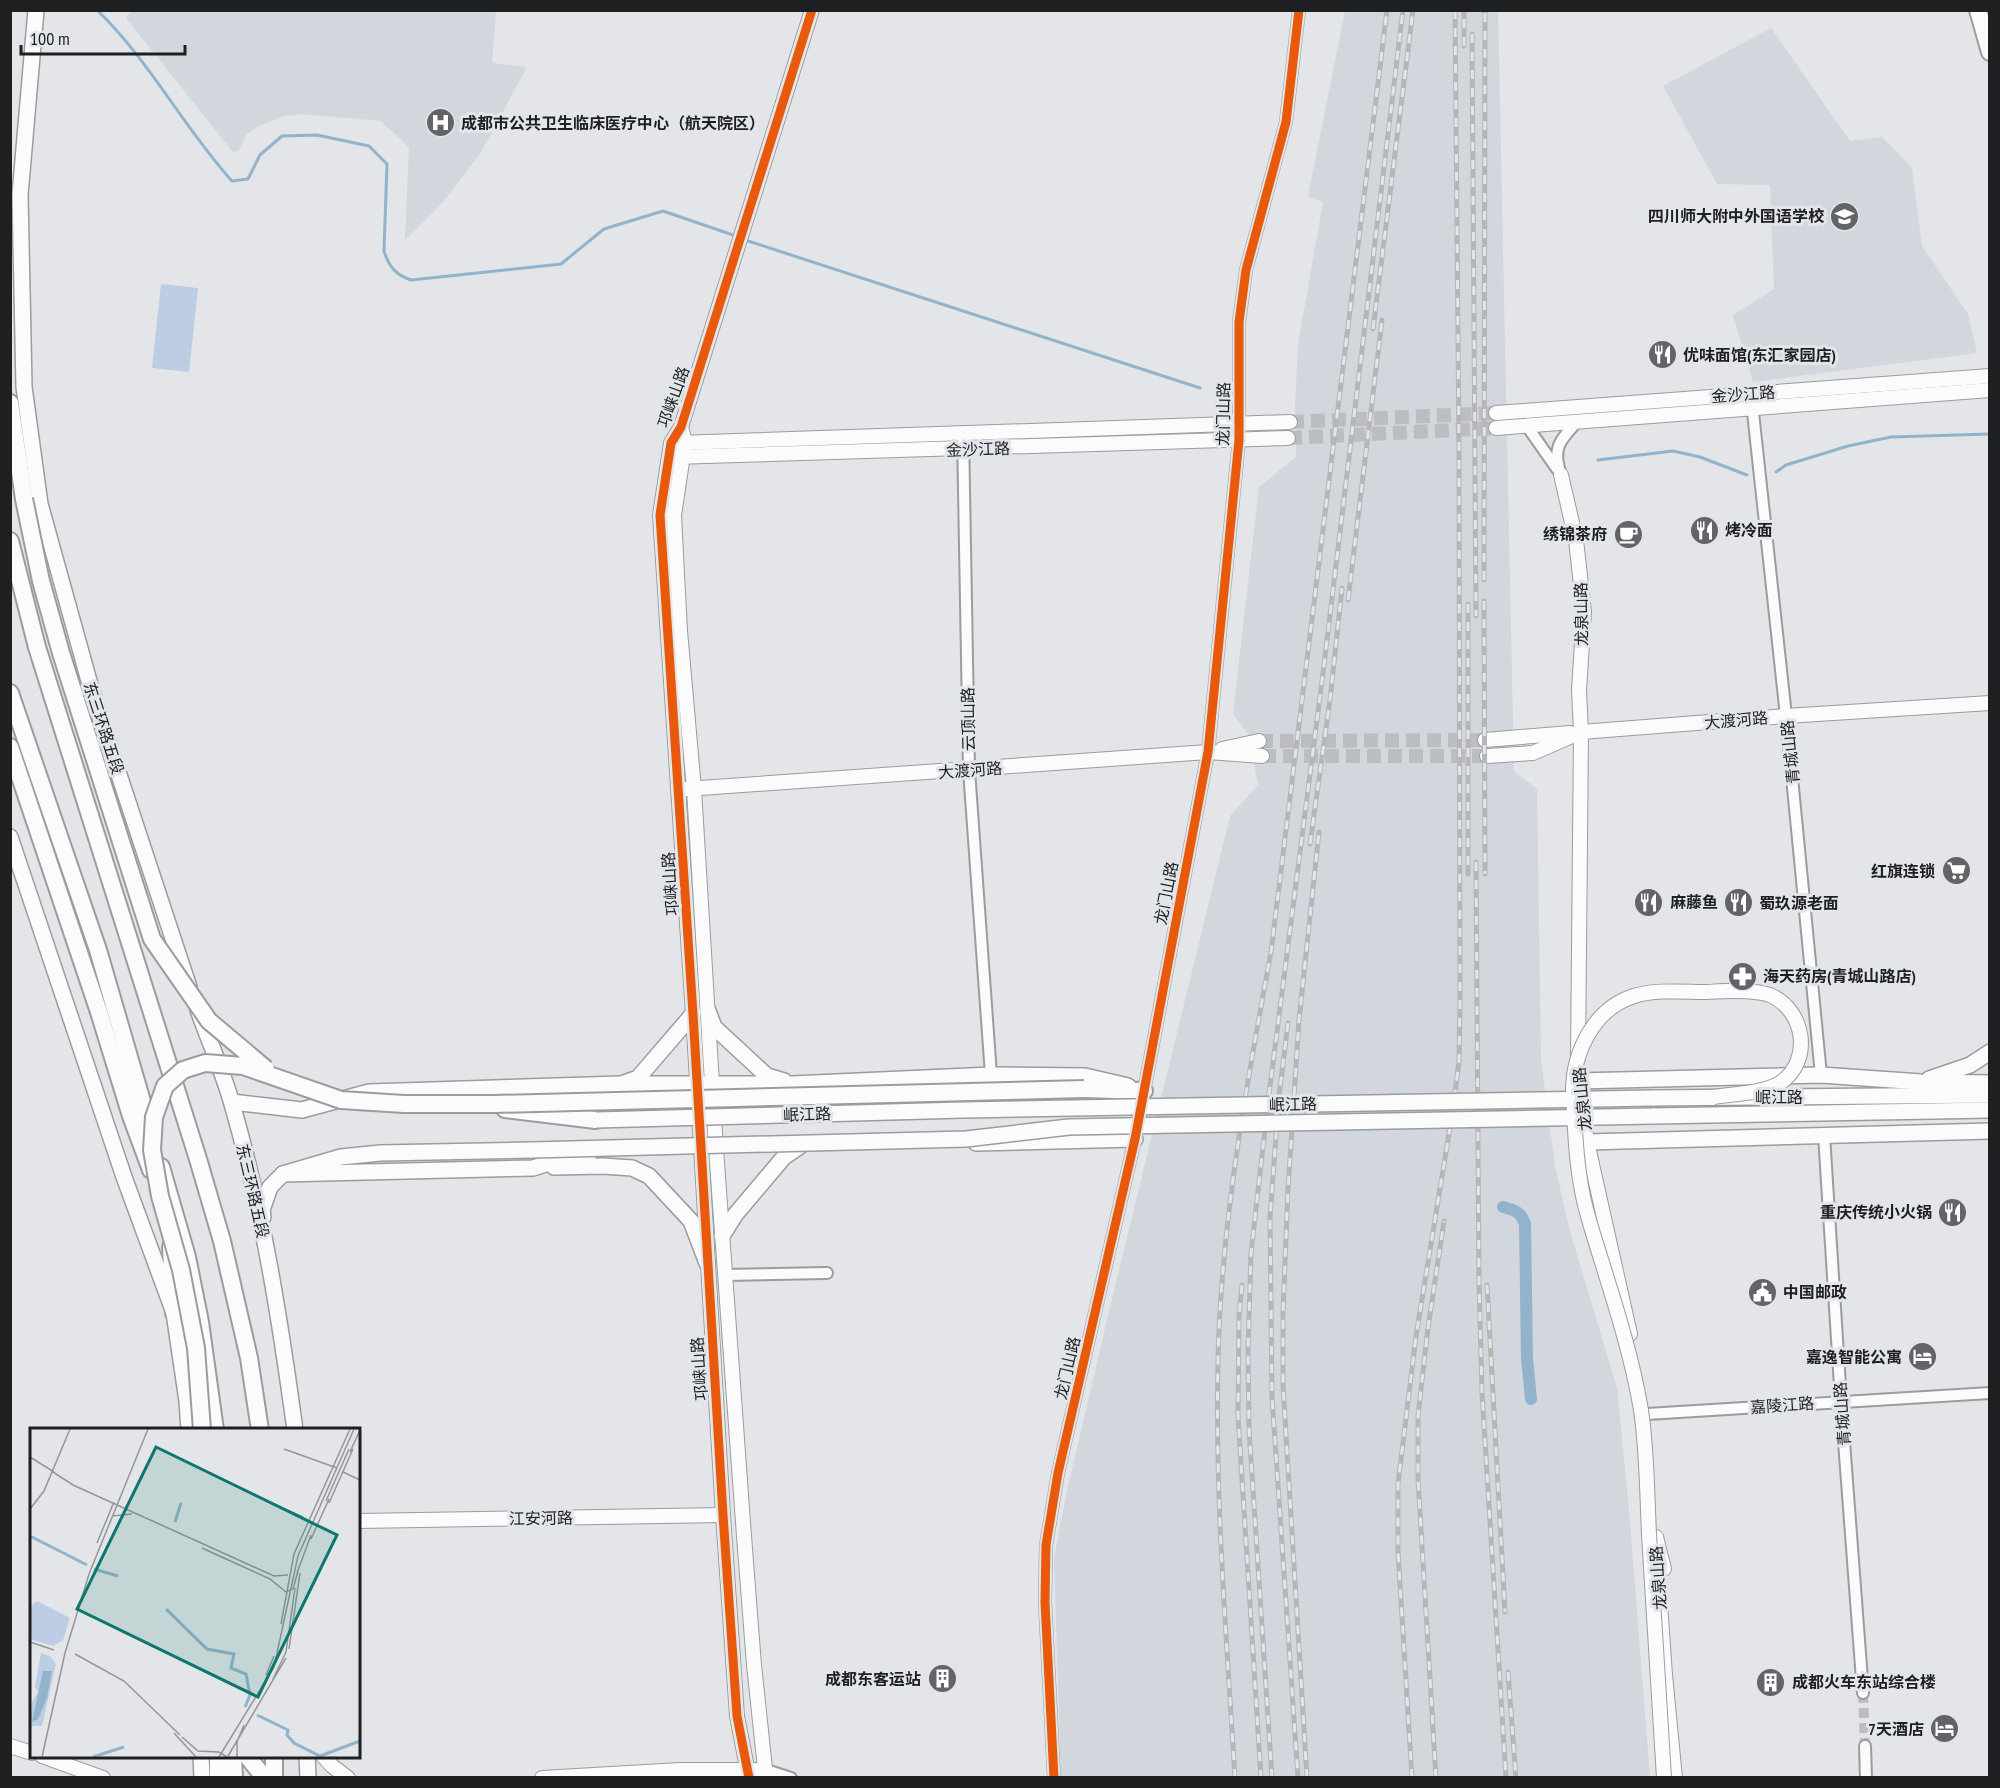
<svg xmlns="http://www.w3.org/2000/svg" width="2000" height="1788" font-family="'PT Sans Narrow','Noto Sans SC',sans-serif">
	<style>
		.built { fill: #d2d6dd }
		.green { fill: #bccde4 }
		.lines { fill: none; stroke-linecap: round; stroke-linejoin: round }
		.stream { stroke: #91b4cc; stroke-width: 3 }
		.canal { stroke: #91b4cc; stroke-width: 12 }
		.minor-tunnel { stroke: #bcbdc0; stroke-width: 10; stroke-dasharray: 10 5; stroke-linecap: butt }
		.tertiary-tunnel { stroke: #bcbdc0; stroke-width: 14; stroke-dasharray: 14 7; stroke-linecap: butt }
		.minor-casing { stroke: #9a9c9e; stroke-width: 14 }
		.tertiary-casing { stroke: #9a9c9e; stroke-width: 16 }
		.secondary-casing { stroke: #9a9c9e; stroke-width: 18 }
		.primary-casing { stroke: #9a9c9e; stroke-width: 20 }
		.trunk-casing { stroke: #9a9c9e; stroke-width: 20 }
		.minor { stroke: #fbfbfc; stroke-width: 10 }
		.tertiary { stroke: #fbfbfc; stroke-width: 14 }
		.secondary { stroke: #fbfbfc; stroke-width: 15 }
		.primary { stroke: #fbfbfc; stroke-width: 16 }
		.trunk { stroke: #fbfbfc; stroke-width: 16 }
		.rail-casing { stroke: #b6b6b7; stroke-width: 5 }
		.rail { stroke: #e2e5e9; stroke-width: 3; stroke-dasharray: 9; stroke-linecap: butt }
		.tertiary-bridge-casing { stroke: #9a9c9e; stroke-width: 16; stroke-linecap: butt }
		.secondary-bridge-casing { stroke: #9a9c9e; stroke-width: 18; stroke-linecap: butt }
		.trunk-bridge-casing { stroke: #9a9c9e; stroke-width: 20; stroke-linecap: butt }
		.tertiary-bridge { stroke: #fbfbfc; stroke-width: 14 }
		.secondary-bridge { stroke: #fbfbfc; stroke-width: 15 }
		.trunk-bridge { stroke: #fbfbfc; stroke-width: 16 }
		.cycleway-casing { stroke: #e2e5e9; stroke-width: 13 }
		.cycleway { stroke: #e8590c; stroke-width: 9 }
		.labels { text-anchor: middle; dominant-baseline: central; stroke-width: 6; stroke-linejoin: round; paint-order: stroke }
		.poi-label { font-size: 16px; font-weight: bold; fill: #1e1f21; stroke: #e2e5e9; text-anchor: start }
		.street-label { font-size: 16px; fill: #1e1f21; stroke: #e2e5e9 }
		.inset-river { fill: none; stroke: #91b4cc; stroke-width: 3 }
		.inset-road { fill: none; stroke: #949698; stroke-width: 1.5 }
		.view { fill: #0f766e; fill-opacity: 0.15; stroke: #0f766e; stroke-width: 3 }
		.inset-edge { fill: none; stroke: #1e1f21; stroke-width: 3 }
	</style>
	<rect width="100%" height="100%" fill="#e3e5e8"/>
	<g class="built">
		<path d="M 132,10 L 496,11 L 492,63 L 527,67 L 480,154 L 443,202 L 405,240 L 409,147 L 381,121 L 301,114 L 284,116 L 259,126 L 247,134 L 238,151 L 233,152 L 126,18 Z"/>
		<path d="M 1345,11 L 1498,11 L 1514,771 L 1537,789 L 1541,1060 L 1555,1166 L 1569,1228 L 1617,1388 L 1629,1510 L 1650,1777 L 1061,1778 L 1054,1559 L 1066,1495 L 1111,1303 L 1230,816 L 1258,785 L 1249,735 L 1233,714 L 1259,487 L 1296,457 L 1295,407 L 1298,344 L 1323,202 L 1308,196 Z"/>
		<path d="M 1771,28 L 1850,141 L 1882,137 L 1912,168 L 1922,246 L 1968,314 L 1977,353 L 1753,382 L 1733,315 L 1774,289 L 1770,185 L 1717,184 L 1663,86 Z"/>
	</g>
	<path class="green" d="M 161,284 L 198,288 L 189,372 L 152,368 Z"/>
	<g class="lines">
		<g class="stream">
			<path d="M 97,10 C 150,61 183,127 232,181 L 248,179 L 260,155 L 282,136 L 317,135 L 369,146 L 387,164 L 384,251 C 389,267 396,275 411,280 L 561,264 L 604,229 L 663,211 L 736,236"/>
			<path d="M 745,240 L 1200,388"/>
			<path d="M 1598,460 L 1673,451 L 1700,457 L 1747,475"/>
			<path d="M 1776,472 L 1786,465 L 1848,446 L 1891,437 L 1990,434"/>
		</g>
		<path class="canal" d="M 1503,1207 C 1515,1210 1521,1212 1525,1224 L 1527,1359 L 1531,1399"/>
		<path class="minor-tunnel" d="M 1863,1693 L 1865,1746"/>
		<g class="tertiary-tunnel">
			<path d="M 1290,422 L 1496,413"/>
			<path d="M 1288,438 L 1496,428"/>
			<path d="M 1259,741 L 1485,740"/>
			<path d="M 1262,756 L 1487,756"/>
		</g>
		<defs>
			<g id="minor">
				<path d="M 1751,394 L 1786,716 L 1821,1075"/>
				<path d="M 1527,426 L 1557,469"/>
				<path d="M 963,434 L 969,770 L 991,1075"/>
				<path d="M 1561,475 C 1552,449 1559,441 1576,423"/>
				<path d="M 1824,1135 L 1841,1402 L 1863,1693"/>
				<path d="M 725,1275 L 827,1273"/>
				<path d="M 1647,1414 L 1990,1393"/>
				<path d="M 1865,1746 L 1866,1778"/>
				<path d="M 766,1770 L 791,1778"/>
				<path d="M 1054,1778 L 1045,1602 L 1046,1545 L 1058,1473 L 1135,1139 L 1208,752 L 1239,440 L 1239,322 L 1246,270 L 1286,122 L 1299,10"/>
			</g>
			<g id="tertiary">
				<path d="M 1496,413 L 1990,376"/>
				<path d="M 681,427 L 685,442 L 674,515 L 680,631 L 694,789 L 716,1149 L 744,1536 L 754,1665 L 766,1778"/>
				<path d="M 1496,428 L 1990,390"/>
				<path d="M 678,443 L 1290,422"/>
				<path d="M 673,457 L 1288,438"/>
				<path d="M 1561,475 L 1576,540 L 1584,612 L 1579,690 L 1581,732 L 1578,1058"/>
				<path d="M 1485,740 L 1570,733"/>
				<path d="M 1222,749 L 1259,741"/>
				<path d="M 1487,756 L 1533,753 L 1581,732 L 1786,716 L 1990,703"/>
				<path d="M 686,789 L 1208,752 L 1262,756"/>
				<path d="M 1579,1089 L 1587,1142 L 1630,1334"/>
				<path d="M 358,1521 L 723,1515"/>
				<path d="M 1656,1537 L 1664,1569"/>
				<path d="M 1657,1561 L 1665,1675 L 1675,1778"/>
				<path d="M 10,1746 L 32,1753"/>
				<path d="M 42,1756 L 103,1778"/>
				<path d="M 323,1756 L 332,1766 L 348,1778"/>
				<path d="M 542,1778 L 680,1770 L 755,1770"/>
				<path d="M 749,1778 L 737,1716 L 723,1515 L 693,1014 L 660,515 L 671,443 L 681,427 L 812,10"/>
			</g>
			<g id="secondary">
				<path d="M 36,10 L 20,195 L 24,387 L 40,504 L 94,699 L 189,987"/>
				<path d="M 10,837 L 124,1177 L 174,1313 L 187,1401 L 189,1430"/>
				<path d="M 198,1010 C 209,1041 223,1072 232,1104 C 263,1211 280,1320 295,1430"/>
				<path d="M 708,1011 L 714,1027 L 767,1076 L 784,1081"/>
				<path d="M 1929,1079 L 1970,1065 L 1990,1052"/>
				<path d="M 1578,1081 L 1821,1075 L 1921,1082 L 1990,1083"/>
				<path d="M 624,1083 L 638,1078 L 693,1014"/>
				<path d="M 1652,1098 L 1990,1095"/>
				<path d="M 232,1102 L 302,1110 L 369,1092 L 620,1084 L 792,1084 L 991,1075 L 1085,1076 L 1128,1086"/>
				<path d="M 1653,1116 L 1990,1110"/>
				<path d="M 1587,1142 L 1990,1131"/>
				<path d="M 976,1143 L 1135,1139"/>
				<path d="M 554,1167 L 603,1166 L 632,1168 L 649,1176 L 691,1221 L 707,1263"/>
				<path d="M 283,1174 L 533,1168 L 581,1153 L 590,1153"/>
				<path d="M 263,1217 L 262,1210 L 270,1187 L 283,1174 L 341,1157 L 380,1153 L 532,1150"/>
				<path d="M 722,1236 L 735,1215 L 784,1157 L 800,1146"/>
				<path d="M 201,1756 L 202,1778"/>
				<path d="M 307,1756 L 308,1778"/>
			</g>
			<path id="primary" d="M 1978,10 L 1990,52"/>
			<g id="trunk">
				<path d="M 10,403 L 24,499"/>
				<path d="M 10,541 L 37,647 L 198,1159 L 222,1241 L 249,1358 L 260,1430"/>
				<path d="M 10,693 L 98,950 L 152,1136"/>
				<path d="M 10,747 L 99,1012 L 131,1116 L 151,1170"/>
				<path d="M 1084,1089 L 1144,1091"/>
				<path d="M 505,1109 L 596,1120"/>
				<path d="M 161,1167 L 187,1257 L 200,1322 L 215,1430"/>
				<path d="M 171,1247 L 174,1313"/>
				<path d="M 218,1756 L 218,1778"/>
				<path d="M 233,1756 L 234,1778"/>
				<path d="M 247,1756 L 265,1778"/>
				<path d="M 274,1756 L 274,1778"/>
			</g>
		</defs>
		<use href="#minor" class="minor-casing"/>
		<use href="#tertiary" class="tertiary-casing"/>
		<use href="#secondary" class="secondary-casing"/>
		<use href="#primary" class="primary-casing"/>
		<use href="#trunk" class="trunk-casing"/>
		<use href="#minor" class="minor"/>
		<use href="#tertiary" class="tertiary"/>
		<use href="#secondary" class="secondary"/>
		<use href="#primary" class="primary"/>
		<use href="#trunk" class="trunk"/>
		<defs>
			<g id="rail">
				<path d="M 1472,34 L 1476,616"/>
				<path d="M 1464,46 L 1464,10"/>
				<path d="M 1373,329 L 1413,10"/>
				<path d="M 1484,580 L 1485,10"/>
				<path d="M 1348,600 L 1382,320"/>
				<path d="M 1484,601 L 1485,874"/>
				<path d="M 1468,604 L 1468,874"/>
				<path d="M 1310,844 L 1330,700 L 1342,588"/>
				<path d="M 1476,862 L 1479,1283 L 1482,1393 L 1506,1778"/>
				<path d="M 1288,1023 L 1279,1096 L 1270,1217 L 1272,1397 L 1298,1778"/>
				<path d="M 1242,1285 L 1239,1317 L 1238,1416 L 1261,1778"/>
				<path d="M 1487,1285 L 1505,1612"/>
				<path d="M 1508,1672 L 1516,1778"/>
				<path d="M 1235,1778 C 1226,1628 1213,1479 1219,1329 C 1225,1202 1248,1077 1271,952 L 1387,10"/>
				<path d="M 1272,1778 L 1249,1429 L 1248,1349 L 1251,1253 L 1269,1094 L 1323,673 L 1403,10"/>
				<path d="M 1307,1778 L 1283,1385 L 1283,1312 L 1288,1189 L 1299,1020 L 1319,832"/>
				<path d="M 1412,1778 L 1398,1552 L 1398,1484 L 1416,1336 L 1453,1109 L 1459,1061 L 1460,1002 L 1459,445 L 1455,10"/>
				<path d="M 1436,1778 L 1418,1479 L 1418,1416 L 1428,1328 L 1444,1221"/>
			</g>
		</defs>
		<use href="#rail" class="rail-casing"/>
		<use href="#rail" class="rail"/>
		<defs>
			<path id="tertiary-bridge" d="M 1664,1778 C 1659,1696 1654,1615 1649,1534 C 1647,1493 1647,1450 1641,1410 C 1632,1357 1616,1307 1600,1256 C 1594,1236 1587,1216 1583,1196 C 1576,1163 1575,1129 1573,1095 C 1572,1054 1593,1009 1634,996 C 1657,989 1684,992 1708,992 C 1725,991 1753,989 1770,995 C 1805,1010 1813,1061 1780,1083 C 1764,1093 1733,1094 1714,1097"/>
			<g id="secondary-bridge">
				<path d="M 596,1120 L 963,1110 L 1652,1098"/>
				<path d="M 532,1150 L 966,1139 L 1069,1127 L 1653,1116"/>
			</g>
			<g id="trunk-bridge">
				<path d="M 24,499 L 41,581 L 61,653 L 152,939 L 209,1021 L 266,1069"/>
				<path d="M 202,1430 L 196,1348 L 181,1270 L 160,1196 L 152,1150 L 154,1117 L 165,1086 L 183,1070 L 205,1063 L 243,1066 L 341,1100 L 404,1104 L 494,1104 L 1084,1089"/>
			</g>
		</defs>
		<use href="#tertiary-bridge" class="tertiary-bridge-casing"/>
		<use href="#secondary-bridge" class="secondary-bridge-casing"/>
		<use href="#trunk-bridge" class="trunk-bridge-casing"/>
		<use href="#tertiary-bridge" class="tertiary-bridge"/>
		<use href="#secondary-bridge" class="secondary-bridge"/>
		<use href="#trunk-bridge" class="trunk-bridge"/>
		<defs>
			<g id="cycleway">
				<path d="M 749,1778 L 737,1716 L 723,1515 L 693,1014 L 660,515 L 671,443 L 681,427 L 812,10"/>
				<path d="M 1054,1778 L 1045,1602 L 1046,1545 L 1058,1473 L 1135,1139 L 1208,752 L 1239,440 L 1239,322 L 1246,270 L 1286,122 L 1299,10"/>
			</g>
		</defs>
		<use href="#cycleway" class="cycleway-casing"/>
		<use href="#cycleway" class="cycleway"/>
	</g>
	<defs>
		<symbol id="hospital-disc" viewBox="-11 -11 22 22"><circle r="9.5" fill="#636467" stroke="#e2e5e9"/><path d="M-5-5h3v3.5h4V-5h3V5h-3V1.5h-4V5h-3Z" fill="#fff"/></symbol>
		<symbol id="school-disc" viewBox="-11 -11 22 22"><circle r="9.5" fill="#636467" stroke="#e2e5e9"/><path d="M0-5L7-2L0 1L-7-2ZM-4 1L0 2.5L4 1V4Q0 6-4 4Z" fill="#fff"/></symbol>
		<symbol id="restaurant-disc" viewBox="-11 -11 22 22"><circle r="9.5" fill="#636467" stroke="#e2e5e9"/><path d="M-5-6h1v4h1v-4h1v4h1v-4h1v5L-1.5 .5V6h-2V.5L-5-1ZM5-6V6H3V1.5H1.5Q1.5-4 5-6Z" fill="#fff"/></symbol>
		<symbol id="cafe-disc" viewBox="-11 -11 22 22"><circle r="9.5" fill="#636467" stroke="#e2e5e9"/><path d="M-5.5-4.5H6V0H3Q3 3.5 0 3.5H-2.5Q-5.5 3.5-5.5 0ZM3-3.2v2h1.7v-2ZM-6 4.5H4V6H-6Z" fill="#fff"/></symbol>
		<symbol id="supermarket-disc" viewBox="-11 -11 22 22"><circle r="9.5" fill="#636467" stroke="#e2e5e9"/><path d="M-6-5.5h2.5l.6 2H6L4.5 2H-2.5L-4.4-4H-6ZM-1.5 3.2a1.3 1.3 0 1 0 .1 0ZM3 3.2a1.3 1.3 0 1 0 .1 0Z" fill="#fff"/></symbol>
		<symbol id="pharmacy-disc" viewBox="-11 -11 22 22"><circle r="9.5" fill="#636467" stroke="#e2e5e9"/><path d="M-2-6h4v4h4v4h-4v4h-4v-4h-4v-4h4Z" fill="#fff"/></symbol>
		<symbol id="civic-disc" viewBox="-11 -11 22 22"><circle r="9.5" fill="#636467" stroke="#e2e5e9"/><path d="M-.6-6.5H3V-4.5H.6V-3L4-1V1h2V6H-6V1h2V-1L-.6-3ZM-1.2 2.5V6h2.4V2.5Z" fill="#fff"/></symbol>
		<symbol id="hotel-disc" viewBox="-11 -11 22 22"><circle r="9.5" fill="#636467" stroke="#e2e5e9"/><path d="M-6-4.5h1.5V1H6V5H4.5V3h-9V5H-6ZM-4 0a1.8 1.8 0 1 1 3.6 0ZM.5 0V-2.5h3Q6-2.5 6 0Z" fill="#fff"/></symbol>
		<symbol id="building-disc" viewBox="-11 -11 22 22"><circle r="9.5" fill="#636467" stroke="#e2e5e9"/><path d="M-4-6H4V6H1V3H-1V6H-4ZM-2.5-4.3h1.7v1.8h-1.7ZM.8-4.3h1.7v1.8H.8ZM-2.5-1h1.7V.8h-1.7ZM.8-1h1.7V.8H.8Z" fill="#fff"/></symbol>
	</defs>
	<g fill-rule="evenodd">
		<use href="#hospital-disc" x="424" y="106" width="33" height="33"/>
		<use href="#school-disc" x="1828" y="200" width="33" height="33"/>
		<use href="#restaurant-disc" x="1646" y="338" width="33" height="33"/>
		<use href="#restaurant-disc" x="1688" y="514" width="33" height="33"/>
		<use href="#cafe-disc" x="1612" y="518" width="33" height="33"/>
		<use href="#supermarket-disc" x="1940" y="854" width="33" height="33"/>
		<use href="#restaurant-disc" x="1632" y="886" width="33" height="33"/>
		<use href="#restaurant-disc" x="1722" y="886" width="33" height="33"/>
		<use href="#pharmacy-disc" x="1726" y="960" width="33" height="33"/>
		<use href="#restaurant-disc" x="1936" y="1196" width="33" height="33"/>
		<use href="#civic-disc" x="1746" y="1276" width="33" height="33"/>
		<use href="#hotel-disc" x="1906" y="1340" width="33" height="33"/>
		<use href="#building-disc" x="926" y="1662" width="33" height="33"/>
		<use href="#building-disc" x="1754" y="1666" width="33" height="33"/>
		<use href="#hotel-disc" x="1928" y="1712" width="33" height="33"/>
	</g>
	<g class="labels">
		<g class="poi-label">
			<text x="461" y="123">成都市公共卫生临床医疗中心（航天院区）</text>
			<text x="1824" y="216" text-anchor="end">四川师大附中外国语学校</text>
			<text x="1683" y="355">优味面馆(东汇家园店)</text>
			<text x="1725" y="530">烤冷面</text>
			<text x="1607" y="534" text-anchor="end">绣锦茶府</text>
			<text x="1935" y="871" text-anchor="end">红旗连锁</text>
			<text x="1670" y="902">麻藤鱼</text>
			<text x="1759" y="903">蜀玖源老面</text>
			<text x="1763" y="976">海天药房(青城山路店)</text>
			<text x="1932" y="1212" text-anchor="end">重庆传统小火锅</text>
			<text x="1783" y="1292">中国邮政</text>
			<text x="1902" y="1357" text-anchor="end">嘉逸智能公寓</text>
			<text x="921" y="1679" text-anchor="end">成都东客运站</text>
			<text x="1792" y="1682">成都火车东站综合楼</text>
			<text x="1924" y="1729" text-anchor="end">7天酒店</text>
		</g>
		<g class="street-label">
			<text transform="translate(1743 394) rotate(-4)">金沙江路</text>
			<text transform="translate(673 397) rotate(-70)">邛崃山路</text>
			<text transform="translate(1223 414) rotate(-89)">龙门山路</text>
			<text transform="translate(978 449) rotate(-2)">金沙江路</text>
			<text transform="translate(1581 614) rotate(-91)">龙泉山路</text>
			<text transform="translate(968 719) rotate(-91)">云顶山路</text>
			<text transform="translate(1736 720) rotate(-5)">大渡河路</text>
			<text transform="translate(104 728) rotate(72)">东三环路五段</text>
			<text transform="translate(1790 752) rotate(-96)">青城山路</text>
			<text transform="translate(970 770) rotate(-4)">大渡河路</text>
			<text transform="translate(670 884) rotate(-94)">邛崃山路</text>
			<text transform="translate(1166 893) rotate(-79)">龙门山路</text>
			<text x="1779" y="1097">岷江路</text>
			<text transform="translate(1582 1099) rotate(-96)">龙泉山路</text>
			<text transform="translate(1293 1104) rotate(-1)">岷江路</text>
			<text transform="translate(807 1114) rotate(-2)">岷江路</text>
			<text transform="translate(253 1191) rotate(77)">东三环路五段</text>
			<text transform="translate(1067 1368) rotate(-77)">龙门山路</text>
			<text transform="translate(699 1369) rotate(-94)">邛崃山路</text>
			<text transform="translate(1782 1405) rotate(-4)">嘉陵江路</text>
			<text transform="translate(1842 1414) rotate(-94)">青城山路</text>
			<text transform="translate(541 1518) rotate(-1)">江安河路</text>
			<text transform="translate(1658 1578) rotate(-94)">龙泉山路</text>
		</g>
	</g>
	<g transform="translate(30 1428)">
		<rect width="330" height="330" fill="#e3e5e8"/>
		<path d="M 7,173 L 40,190 L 33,212 L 23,218 L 0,211 L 0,179 ZM 11,225 L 20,228 L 26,236 L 12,298 L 0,298 L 2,274 L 8,264 L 5,259 Z" fill="#bccde4"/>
		<path d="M 13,243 L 22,243 L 17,270 L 8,291 L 2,294 Z" fill="#91b4cc"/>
		<path class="inset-river" d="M 145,94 L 151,75M 0,108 L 57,137M 64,141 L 88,148M 136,181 L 177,221 L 204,226 L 201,240 L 216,246 L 220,267 L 215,279M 227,287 L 258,302 L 257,307 L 264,315 L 290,328 L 330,313M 63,329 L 94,319"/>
		<path class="inset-road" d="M 254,21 L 307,40M 320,24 L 330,2M 0,29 L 24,44M 23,44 L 43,57 L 244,148 L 258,147M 313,44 L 330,52M 296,73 L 319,21M 239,74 L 273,89M 299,75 L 323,21M 0,81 L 14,63 L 40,1M 82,88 L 102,86M 281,111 L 299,71M 67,115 L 84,74M 172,120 L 240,151 L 256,164 L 263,161 L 268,143M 267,145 L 281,107M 251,196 L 264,126 L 320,1M 0,214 L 24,222M 259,221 L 270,145M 45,226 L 94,253 L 150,307M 236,247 L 244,228M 243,251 L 256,224 L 265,160M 144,305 L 166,329M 152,309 L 168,323 L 189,324 L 197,329M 198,328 L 256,230M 12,329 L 35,225 L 59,146 L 118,1M 189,329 L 244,239 L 268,128 L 324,1M 207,329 L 207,314 L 214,297"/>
		<path class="view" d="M 126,19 L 307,107 L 228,269 L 47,181 Z"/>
		<rect width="330" height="330" class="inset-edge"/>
	</g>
	<rect width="2000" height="1788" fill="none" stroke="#1e1f21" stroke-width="24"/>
	<path d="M21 45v9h164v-9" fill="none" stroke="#1e1f21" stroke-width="3"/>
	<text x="30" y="45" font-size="18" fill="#1e1f21" stroke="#e2e5e9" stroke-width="4.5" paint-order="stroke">100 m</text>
</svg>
